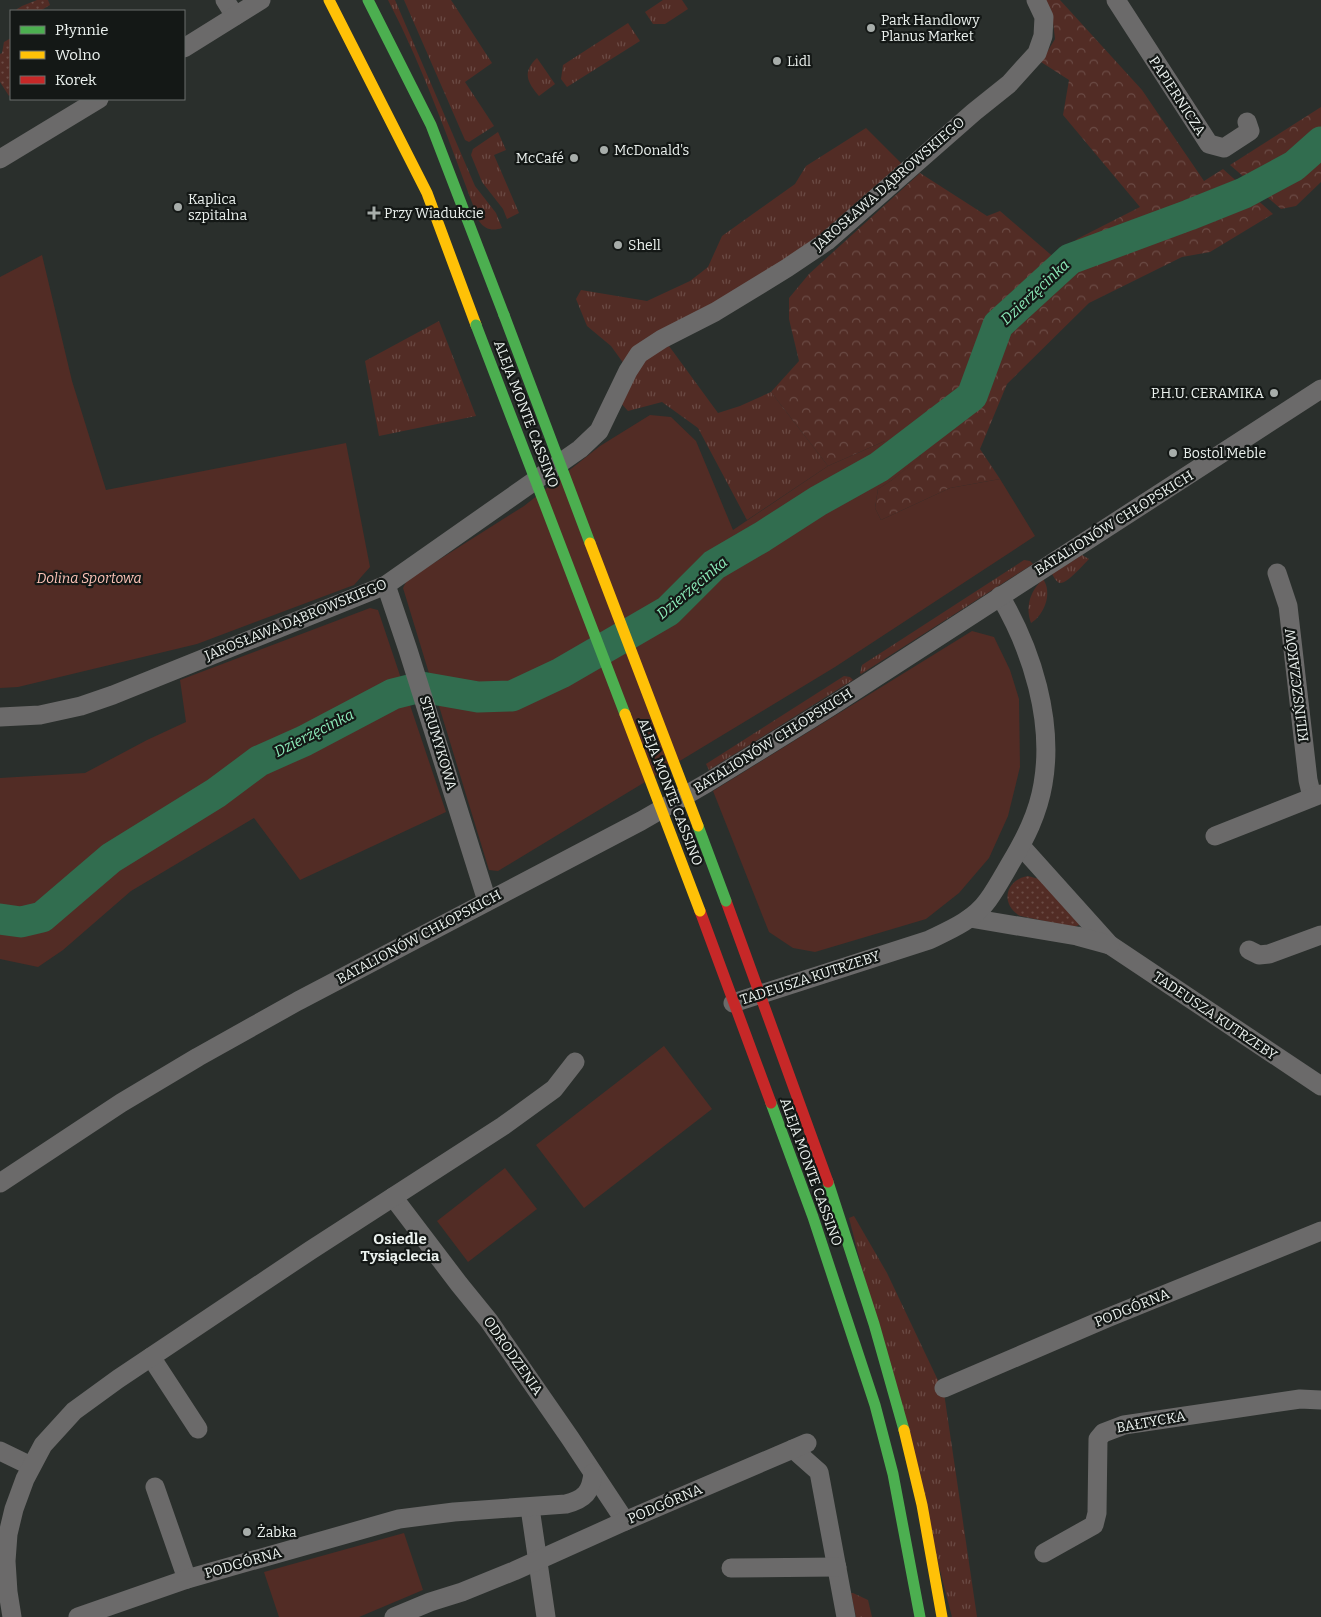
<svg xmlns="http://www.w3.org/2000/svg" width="1321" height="1617" font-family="Bitter,serif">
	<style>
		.grass { fill: url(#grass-tufts) }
		.forest { fill: url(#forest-crowns) }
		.park { fill: #522c25 }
		.garden { fill: url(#garden-dots) }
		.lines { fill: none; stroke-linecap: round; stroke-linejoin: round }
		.river { stroke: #316d4f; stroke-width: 31 }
		.street { stroke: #6b6a6a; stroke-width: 19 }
		.fast { stroke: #4caf50; stroke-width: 11 }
		.slow { stroke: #ffc107; stroke-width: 11 }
		.jam { stroke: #c62828; stroke-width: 11 }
		.fast-bridge { stroke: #4caf50; stroke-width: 11 }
		.slow-bridge { stroke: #ffc107; stroke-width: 11 }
		.poi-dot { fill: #a7adaa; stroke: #141816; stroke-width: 2 }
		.labels { text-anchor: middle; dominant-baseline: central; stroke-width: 4.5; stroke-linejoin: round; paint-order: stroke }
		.poi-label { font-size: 14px; fill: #ebf1ee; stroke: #141816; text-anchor: start }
		.street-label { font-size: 14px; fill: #ebf1ee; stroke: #141816 }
		.park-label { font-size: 14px; font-style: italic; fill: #fdc3b7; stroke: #141816 }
		.water-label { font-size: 15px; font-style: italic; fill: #8cebb9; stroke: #141816 }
		.neighbourhood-label { font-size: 15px; font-weight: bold; fill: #ebf1ee; stroke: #141816 }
	</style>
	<defs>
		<pattern id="grass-tufts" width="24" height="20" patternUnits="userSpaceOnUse" patternTransform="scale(1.25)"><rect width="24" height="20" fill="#522c25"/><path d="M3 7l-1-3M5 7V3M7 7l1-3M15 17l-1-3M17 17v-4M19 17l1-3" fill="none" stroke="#6b4b45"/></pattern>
		<pattern id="forest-crowns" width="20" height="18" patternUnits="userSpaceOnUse" patternTransform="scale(1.25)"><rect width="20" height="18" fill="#522c25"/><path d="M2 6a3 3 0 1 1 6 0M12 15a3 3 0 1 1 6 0" fill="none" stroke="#6b4b45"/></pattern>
		<pattern id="garden-dots" width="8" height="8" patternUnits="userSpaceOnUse" patternTransform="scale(1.25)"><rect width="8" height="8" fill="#522c25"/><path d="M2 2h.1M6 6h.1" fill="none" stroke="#6b4b45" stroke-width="1.8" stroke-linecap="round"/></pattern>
	</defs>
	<rect width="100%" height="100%" fill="#2a2f2c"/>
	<g class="grass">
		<path d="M 388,0 L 395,0 L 475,186 L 496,213 L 502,228 C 493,231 485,230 479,221 C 451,147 425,71 388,0 Z"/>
		<path d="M 404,0 L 451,0 L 492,63 L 465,82 L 494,126 L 469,142 L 465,140 Z"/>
		<path d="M 663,0 L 682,0 L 688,9 L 665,24 L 653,24 L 645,12 Z"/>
		<path d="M 628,23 L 640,41 L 567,87 L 561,79 L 563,65 Z"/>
		<path d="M 537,58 L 555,84 L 539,96 C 527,82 522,72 537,58 Z"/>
		<path d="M 866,128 L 903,165 L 823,234 L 624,364 L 611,346 L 587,326 L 576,299 L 581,290 L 647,301 L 690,281 L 708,267 L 722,236 L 795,184 L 806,166 Z"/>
		<path d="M 498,132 L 506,150 L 494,155 L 519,213 L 507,219 L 503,209 L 482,182 L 471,155 L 473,149 Z"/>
		<path d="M 439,321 L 476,416 L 379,436 L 365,361 Z"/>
		<path d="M 669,346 L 718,413 L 740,406 L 771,392 L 828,466 L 747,520 L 698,428 L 662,402 L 628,411 L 618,400 L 647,356 Z"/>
		<path d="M 1082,555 L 1089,559 C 1084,564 1067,584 1060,583 C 1056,582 1054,577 1052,574 Z"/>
		<path d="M 1024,560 L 1030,561 L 1033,564 L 861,674 L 860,673 L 862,665 Z"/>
		<path d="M 1043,579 C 1053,593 1044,615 1031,623 C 1025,607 1030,591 1043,579 Z"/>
		<path d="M 844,676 L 850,677 L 853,680 L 709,770 L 706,764 Z"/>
		<path d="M 854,1216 L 887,1273 L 944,1393 L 977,1617 L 952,1617 L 849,1218 Z"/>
		<path d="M 851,1593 L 853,1593 L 868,1600 L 872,1617 L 856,1617 Z"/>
	</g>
	<g class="forest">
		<path d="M 1042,0 L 1060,0 L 1142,90 L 1204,181 L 1223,169 L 1273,214 L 1210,252 L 1182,257 L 1089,303 L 1007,384 L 980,449 L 1000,479 L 950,488 L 881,520 L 875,508 L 878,489 L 892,480 L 921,456 L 885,441 L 828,466 L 771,392 L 799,361 L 789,319 L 789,298 L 809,274 L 920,173 L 987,216 L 1000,211 L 1057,260 L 1077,239 L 1140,207 L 1063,115 L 1069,80 L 1041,62 L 1055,39 L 1053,22 Z"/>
		<path d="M 1321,107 L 1321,182 L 1296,206 L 1281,209 L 1230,165 Z"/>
	</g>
	<g class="park">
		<path d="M 42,255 L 72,381 L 106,490 L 346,443 L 370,567 L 354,585 L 197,644 L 18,687 L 0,688 L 0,277 Z"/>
		<path d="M 650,415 L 671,417 L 696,441 L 733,530 L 828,466 L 885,441 L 901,441 L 921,457 L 892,480 L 878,489 L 875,508 L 881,520 L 950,488 L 1000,479 L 1035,536 L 835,667 L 498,871 L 489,870 L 403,588 L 407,580 L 524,506 L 600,446 Z"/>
		<path d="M 370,608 L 378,610 L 446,812 L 300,880 L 254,818 L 131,891 L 63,950 L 38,967 L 0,959 L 0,778 L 85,773 L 147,740 L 186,722 L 180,680 Z"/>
		<path d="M 972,631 L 994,637 L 1010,670 L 1019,699 L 1020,767 L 1008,816 L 989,858 L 959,893 L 926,919 L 815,952 L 793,948 L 769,932 L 713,791 Z"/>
		<path d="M 664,1046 L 712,1109 L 584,1208 L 536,1145 Z"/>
		<path d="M 505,1168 L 537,1209 L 468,1262 L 437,1221 Z"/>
		<path d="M 404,1533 L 423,1590 L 359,1617 L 279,1617 L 264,1572 Z"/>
	</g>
	<g class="garden">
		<path d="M 37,0 L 48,0 L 50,5 L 40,11 L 14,11 L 22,6 Z"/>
		<path d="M 11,38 L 11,94 L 9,96 L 0,82 L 0,54 L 2,53 L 4,42 Z"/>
		<path d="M 1028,876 L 1039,879 L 1079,923 L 1079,925 L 1074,927 L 1020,916 C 1000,904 1005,880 1028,876 Z"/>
	</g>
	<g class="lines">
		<path class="river" d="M 0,919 L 21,922 L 42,917 L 111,858 L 216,793 L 259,761 L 304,741 L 393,694 L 421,687 L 478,697 L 512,696 L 561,673 L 668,611 L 714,565 L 762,537 L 818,501 L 879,467 L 972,396 L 998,325 L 1070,259 L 1189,215 L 1244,193 L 1294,166 L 1321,142"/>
		<g class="street">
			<path d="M 225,0 L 235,16"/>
			<path d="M 1116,0 L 1209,144 L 1224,148 L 1250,131 L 1247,122"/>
			<path d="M 184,48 L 261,0"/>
			<path d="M 0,159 L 99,99"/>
			<path d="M 1277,573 L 1288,606 L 1308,780 L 1312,797"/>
			<path d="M 386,585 L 408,650 L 487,901"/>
			<path d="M 0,717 L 40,715 L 81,706 L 113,695 L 386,585 L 580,449 L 599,431 L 628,371 L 639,354 L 662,339 L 715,312 L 787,268 L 827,241 L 974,112 L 1009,84 L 1037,53 L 1043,36 L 1044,17 L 1036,0"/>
			<path d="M 1215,836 L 1321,794"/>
			<path d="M 1021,846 L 1110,945 L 1321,1086"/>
			<path d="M 970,918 L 1077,936 L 1110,945"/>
			<path d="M 1249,950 L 1259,955 L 1269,954 L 1321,935"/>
			<path d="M 733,1003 L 929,940 C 950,930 974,920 988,900 C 996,889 1003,876 1010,864 C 1025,839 1038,814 1043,784 C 1054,721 1032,650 1000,596"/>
			<path d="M 0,1183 L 121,1103 L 198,1057 L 298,1001 L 641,821 L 707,783 L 830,707 L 1321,389"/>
			<path d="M 393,1197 L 459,1284 L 489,1321 L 570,1438 L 625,1521"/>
			<path d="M 151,1357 L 198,1429"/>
			<path d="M 944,1388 L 1107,1318 L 1321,1231"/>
			<path d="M 793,1449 L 819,1472 L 846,1617"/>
			<path d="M 0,1451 L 31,1466"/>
			<path d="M 155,1487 L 187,1579"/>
			<path d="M 530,1508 L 546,1617"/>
			<path d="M 1044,1553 L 1094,1525 L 1097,1513 L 1098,1439 L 1103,1433 L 1124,1425 L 1300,1399 L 1321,1400"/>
			<path d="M 731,1568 L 837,1567"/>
			<path d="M 12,1617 L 8,1592 L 6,1561 L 8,1534 L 14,1509 L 25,1479 L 43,1445 L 74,1411 L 118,1379 L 311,1250 L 503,1126 L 554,1089 L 575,1062"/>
			<path d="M 78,1617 L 187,1579 L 399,1519 L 454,1512 L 566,1504 C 585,1499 591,1492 593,1473"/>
			<path d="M 394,1617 L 430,1602 L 462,1592 L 514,1571 L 625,1521 L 807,1443"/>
		</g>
		<g class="fast">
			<path d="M 368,0 L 431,125 L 504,315"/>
			<path d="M 771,1103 L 813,1217 L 875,1405 L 893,1474 L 920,1617"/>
			<path d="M 828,1182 L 874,1324 L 904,1430"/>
		</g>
		<g class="slow">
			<path d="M 329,0 L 427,193 L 476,325"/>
			<path d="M 904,1430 L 922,1505 L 942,1617"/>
		</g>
		<g class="jam">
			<path d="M 726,901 L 828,1182"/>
			<path d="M 700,911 L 771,1103"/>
		</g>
		<g class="fast-bridge">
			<path d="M 504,315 L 590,543"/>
			<path d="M 476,325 L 625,714"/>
			<path d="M 698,826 L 726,901"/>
		</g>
		<g class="slow-bridge">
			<path d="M 590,543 L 698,826"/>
			<path d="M 625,714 L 700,911"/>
		</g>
	</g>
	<g class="poi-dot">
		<circle cx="871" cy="28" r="5"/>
		<circle cx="777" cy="61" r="5"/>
		<circle cx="604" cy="150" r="5"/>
		<circle cx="574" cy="158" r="5"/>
		<circle cx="178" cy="207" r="5"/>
		<path d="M371.5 205.5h5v5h5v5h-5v5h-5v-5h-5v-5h5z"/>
		<circle cx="618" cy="245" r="5"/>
		<circle cx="1274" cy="393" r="5"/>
		<circle cx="1173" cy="453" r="5"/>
		<circle cx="247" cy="1532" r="5"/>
	</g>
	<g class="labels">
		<g class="poi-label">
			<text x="881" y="20">Park Handlowy<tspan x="881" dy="16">Planus Market</tspan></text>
			<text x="787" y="61">Lidl</text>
			<text x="614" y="150">McDonald's</text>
			<text x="564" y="158" text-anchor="end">McCafé</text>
			<text x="188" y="199">Kaplica<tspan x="188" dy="16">szpitalna</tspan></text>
			<text x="384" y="213">Przy Wiadukcie</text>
			<text x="628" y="245">Shell</text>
			<text x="1264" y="393" text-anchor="end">P.H.U. CERAMIKA</text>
			<text x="1183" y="453">Bostol Meble</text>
			<text x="257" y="1532">Żabka</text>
		</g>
		<g class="street-label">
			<text transform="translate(1177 96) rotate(57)">PAPIERNICZA</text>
			<text transform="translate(889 184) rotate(-41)">JAROSŁAWA DĄBROWSKIEGO</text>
			<text transform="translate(526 414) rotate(69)">ALEJA MONTE CASSINO</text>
			<text transform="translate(1114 523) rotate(-32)">BATALIONÓW CHŁOPSKICH</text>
			<text transform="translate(296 620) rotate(-22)">JAROSŁAWA DĄBROWSKIEGO</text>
			<text transform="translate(1297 685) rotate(-97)">KILIŃSZCZAKÓW</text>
			<text transform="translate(773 741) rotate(-32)">BATALIONÓW CHŁOPSKICH</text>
			<text transform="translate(438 743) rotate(73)">STRUMYKOWA</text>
			<text transform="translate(670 792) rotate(69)">ALEJA MONTE CASSINO</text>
			<text transform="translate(419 937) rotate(-28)">BATALIONÓW CHŁOPSKICH</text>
			<text transform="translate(810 978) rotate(-18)">TADEUSZA KUTRZEBY</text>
			<text transform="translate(1215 1016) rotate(34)">TADEUSZA KUTRZEBY</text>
			<text transform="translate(811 1172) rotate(70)">ALEJA MONTE CASSINO</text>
			<text transform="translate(1132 1308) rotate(-22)">PODGÓRNA</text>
			<text transform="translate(513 1356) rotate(55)">ODRODZENIA</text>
			<text transform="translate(1151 1422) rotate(-10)">BAŁTYCKA</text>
			<text transform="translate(665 1504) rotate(-23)">PODGÓRNA</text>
			<text transform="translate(243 1563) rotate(-16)">PODGÓRNA</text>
		</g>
		<g class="park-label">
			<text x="89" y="578">Dolina Sportowa</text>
		</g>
		<g class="water-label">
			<text transform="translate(1035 292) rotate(-43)">Dzierżęcinka</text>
			<text transform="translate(692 588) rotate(-40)">Dzierżęcinka</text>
			<text transform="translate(314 733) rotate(-27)">Dzierżęcinka</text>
		</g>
		<g class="neighbourhood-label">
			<text x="400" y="1239">Osiedle<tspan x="400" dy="17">Tysiąclecia</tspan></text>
		</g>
	</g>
	<rect x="10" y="10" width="175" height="90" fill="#141816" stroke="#6a6f6c"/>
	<rect x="20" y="26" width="25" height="8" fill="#4caf50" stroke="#6a6f6c"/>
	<text x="55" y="35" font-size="15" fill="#ebf1ee">Płynnie</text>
	<rect x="20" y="51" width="25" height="8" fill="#ffc107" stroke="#6a6f6c"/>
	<text x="55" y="60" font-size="15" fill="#ebf1ee">Wolno</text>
	<rect x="20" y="76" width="25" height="8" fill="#c62828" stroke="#6a6f6c"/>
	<text x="55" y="85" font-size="15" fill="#ebf1ee">Korek</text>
</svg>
